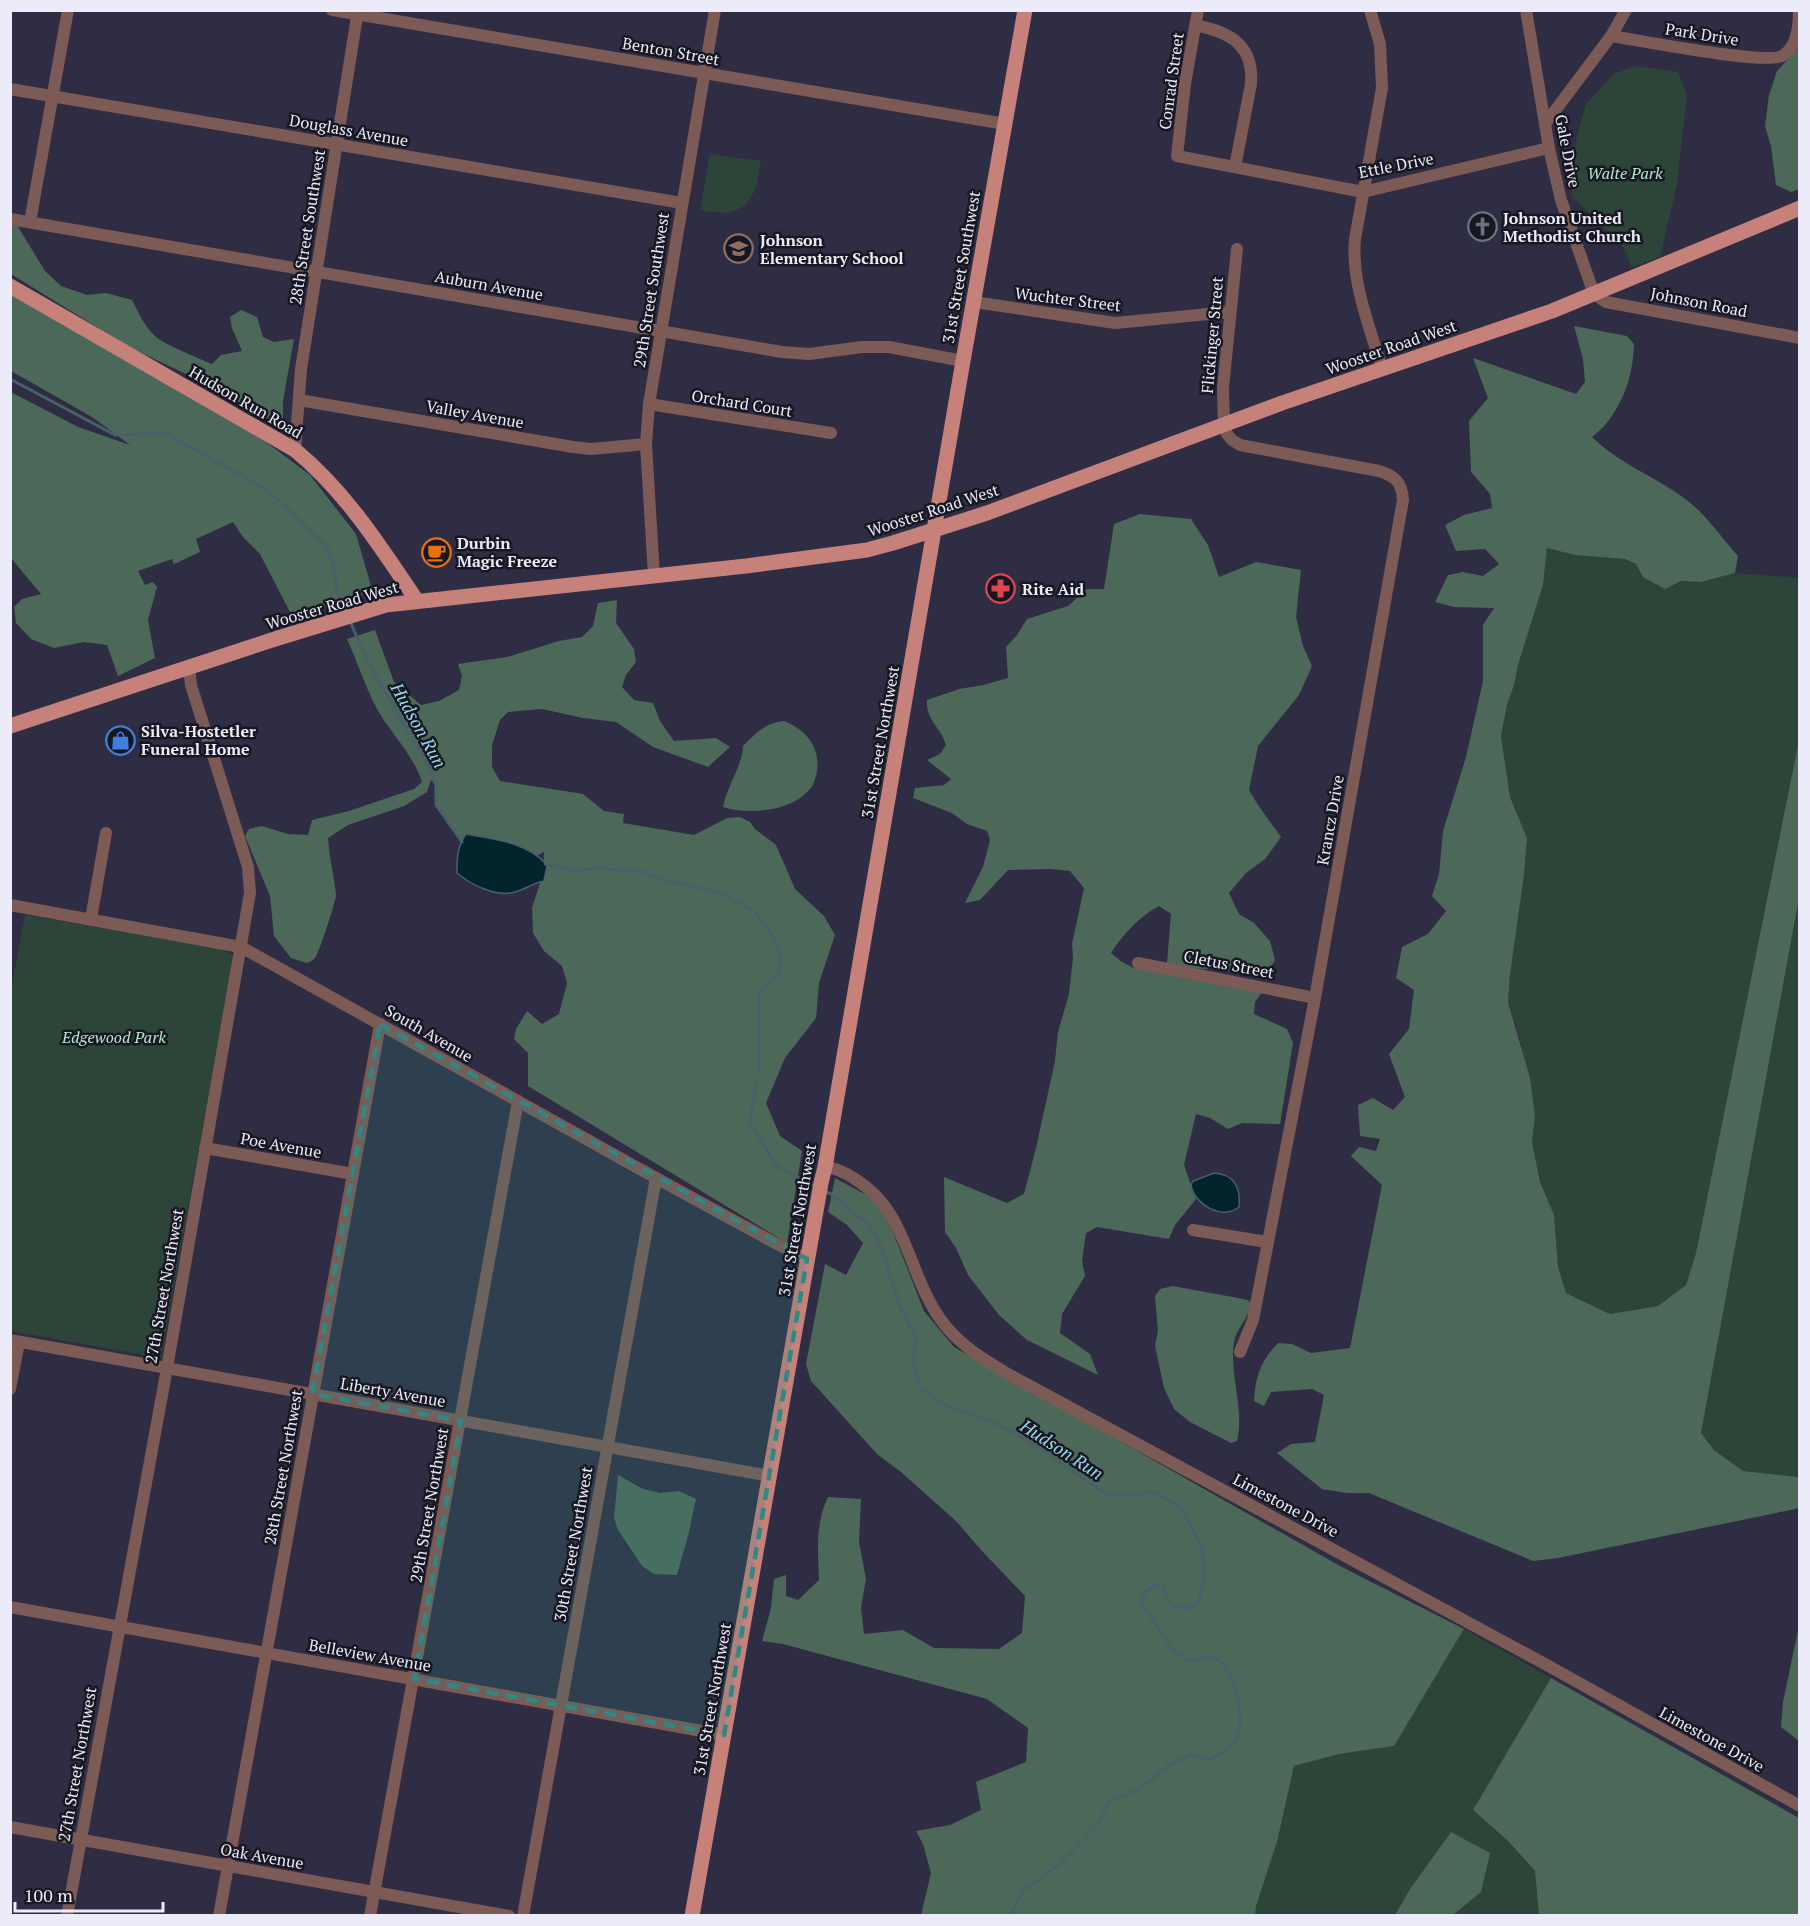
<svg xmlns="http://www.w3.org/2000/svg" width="1810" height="1926" font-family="'PT Serif',serif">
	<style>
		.green { fill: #2d4438 }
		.forest { fill: #4c6859 }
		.water { fill: #02252d; stroke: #48606a; stroke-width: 1.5 }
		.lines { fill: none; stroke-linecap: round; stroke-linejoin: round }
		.stream { stroke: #48606a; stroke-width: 3 }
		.minor { stroke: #7c5a56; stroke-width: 12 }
		.major { stroke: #c6817a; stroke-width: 15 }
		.marked { fill: #308883; fill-opacity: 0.2; stroke: #308883; stroke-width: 4.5; stroke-dasharray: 12 8; stroke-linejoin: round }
		.labels { text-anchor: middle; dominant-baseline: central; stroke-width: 5; stroke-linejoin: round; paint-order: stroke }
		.street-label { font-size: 16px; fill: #ecebfa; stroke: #171721 }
		.park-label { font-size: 16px; font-style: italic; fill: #b1e9cb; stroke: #171721 }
		.poi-label { font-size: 16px; font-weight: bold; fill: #ecebfa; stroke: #171721; text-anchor: start }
		.water-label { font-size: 18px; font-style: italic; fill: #95d8e9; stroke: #171721 }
	</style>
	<rect width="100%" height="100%" fill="#2e2d43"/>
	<g class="green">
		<path d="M 1635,66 L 1678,72 L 1687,95 L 1677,184 L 1660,257 L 1632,267 L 1621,243 L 1572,197 L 1571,175 L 1577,136 L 1586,104 L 1614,74 Z"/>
		<path d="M 710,154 L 761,161 C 759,169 759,178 756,186 C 747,214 726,216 700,210 Z"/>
		<path d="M 1547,547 L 1575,555 L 1625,559 L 1636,564 L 1665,589 L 1681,581 L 1701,582 L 1735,573 L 1799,578 L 1799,740 L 1696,1253 L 1686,1285 L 1658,1306 L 1610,1314 L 1566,1293 L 1558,1267 L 1554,1215 L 1540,1182 L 1532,1142 L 1535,1116 L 1519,1036 L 1508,1002 L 1510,975 L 1524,875 L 1527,838 L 1510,797 L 1501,736 L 1507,705 L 1514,685 L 1518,665 L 1543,585 Z"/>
		<path d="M 1799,898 L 1799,1477 L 1743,1471 L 1714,1450 L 1701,1433 Z"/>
		<path d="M 25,915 L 219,948 L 231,954 L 233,958 L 161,1358 L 11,1331 L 10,995 Z"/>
		<path d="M 1464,1629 L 1551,1678 L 1473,1810 L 1508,1841 L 1535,1872 L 1539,1915 L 1453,1915 L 1481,1892 L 1451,1832 L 1410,1889 L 1395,1915 L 1255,1916 L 1256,1906 L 1277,1842 L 1294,1766 L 1339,1754 L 1394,1746 Z"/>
	</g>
	<g class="forest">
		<path d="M 1799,47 L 1799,189 L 1791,192 L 1776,185 L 1771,146 L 1765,126 L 1769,95 L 1777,71 Z"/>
		<path d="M 10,224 L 17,225 L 45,271 L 61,286 L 87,295 L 106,293 L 132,300 C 139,314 145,327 156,337 C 164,344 200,359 212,364 L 221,355 L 242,351 L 232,328 L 230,317 L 241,310 L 257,317 L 263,337 L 274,342 L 294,339 L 283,401 L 283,419 L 275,426 L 182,372 L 129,347 L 11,274 Z"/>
		<path d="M 11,294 L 266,442 L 310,475 L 356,534 L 371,586 L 361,596 L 293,618 L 260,554 L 243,537 L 233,522 L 196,539 L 200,552 L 174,564 L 172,559 L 138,571 L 145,585 L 153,582 L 157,587 L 148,620 L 155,658 L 118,676 L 107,645 L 84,642 L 54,648 L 31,639 L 16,623 L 14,607 L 22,599 L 41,594 L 11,558 L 11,392 L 78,427 L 130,445 L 92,417 L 11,371 Z"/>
		<path d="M 1574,326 L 1627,336 L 1634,344 C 1633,374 1625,400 1606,424 C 1602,429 1596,433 1592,437 C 1621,465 1653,475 1684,498 C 1705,513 1721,537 1738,556 L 1735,573 L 1701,582 L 1681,581 L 1665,589 L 1643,577 L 1636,564 L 1625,559 L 1575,555 L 1547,548 L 1543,585 L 1518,665 L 1514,685 L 1507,705 L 1501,736 L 1510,797 L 1527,838 L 1524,875 L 1510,975 L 1508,1002 L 1530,1078 L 1535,1116 L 1532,1142 L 1540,1182 L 1554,1215 L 1558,1267 L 1566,1293 L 1610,1314 L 1658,1306 L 1686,1285 L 1696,1253 L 1799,740 L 1799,898 L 1701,1433 L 1714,1450 L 1743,1471 L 1799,1477 L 1800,1508 L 1558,1558 L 1533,1561 L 1369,1493 L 1347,1493 L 1322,1489 L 1277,1453 L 1291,1444 L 1315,1442 L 1324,1395 L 1312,1389 L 1271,1392 L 1264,1406 L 1254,1401 C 1255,1378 1261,1360 1278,1343 L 1292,1344 L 1311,1353 L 1350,1348 L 1382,1185 L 1351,1156 L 1359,1147 L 1376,1151 L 1380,1139 L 1360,1136 L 1358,1105 L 1373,1098 L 1393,1110 L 1405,1097 L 1389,1054 L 1409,1029 L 1414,990 L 1396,978 L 1402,947 L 1428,934 L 1446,911 L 1432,896 L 1439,874 L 1443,831 L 1466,757 L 1483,681 L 1483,625 L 1494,608 L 1454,607 L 1435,602 L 1448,575 L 1463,572 L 1483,576 L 1499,564 L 1485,549 L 1456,551 L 1445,525 L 1464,515 L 1492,508 L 1490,494 L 1471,472 L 1469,421 L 1488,398 L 1473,358 L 1576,394 L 1585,382 L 1583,359 Z"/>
		<path d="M 1140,514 L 1191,519 L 1208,545 L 1219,577 L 1256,562 L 1301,570 L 1296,617 L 1303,646 L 1312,666 L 1299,695 L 1258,746 L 1249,790 L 1258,805 L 1281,837 L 1265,859 L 1246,873 L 1229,893 L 1239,914 L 1254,923 L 1270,941 L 1275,960 L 1267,974 C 1252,976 1239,972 1224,970 C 1203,968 1189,970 1167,963 L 1171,914 L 1159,906 C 1140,916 1123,934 1111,953 L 1122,962 L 1134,968 L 1138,963 L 1265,988 L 1255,1002 L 1254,1014 L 1287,1029 L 1293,1043 L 1280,1124 L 1242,1123 L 1228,1129 L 1210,1118 L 1196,1114 L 1184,1165 L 1196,1199 L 1175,1225 L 1169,1239 L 1097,1227 L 1086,1233 L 1082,1261 L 1085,1276 L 1062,1314 L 1060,1333 L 1090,1354 L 1098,1375 L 1027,1340 L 999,1315 L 968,1275 L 956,1248 L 945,1232 L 944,1177 L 1007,1203 L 1024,1194 L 1036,1148 L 1055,1061 L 1058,1032 L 1069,994 L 1073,958 L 1072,944 L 1084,888 L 1070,871 L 1051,869 L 1008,870 L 980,900 L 965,903 L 983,867 L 990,840 L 987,831 L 967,824 L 952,813 L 913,798 L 915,788 L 944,785 L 951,779 L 927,760 L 940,754 L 946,745 C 941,727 926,721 927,700 L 959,689 L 983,685 L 1008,678 L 1006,647 L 1017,635 L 1027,619 L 1068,606 L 1087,589 L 1104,589 L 1114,524 Z"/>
		<path d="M 617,600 L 616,623 L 634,649 L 636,662 L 626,675 L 622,687 L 634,700 L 653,703 L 660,721 L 674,741 L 716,738 L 730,747 L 708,767 L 653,747 L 616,722 L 583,718 L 542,709 L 508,712 L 500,720 L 492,745 L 492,767 L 500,781 L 583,794 L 604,811 L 624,814 L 623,823 L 694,835 L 727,818 L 740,817 L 750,822 L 755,829 L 776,845 L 795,889 L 824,916 L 835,935 L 819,983 L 816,1018 L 785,1058 L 766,1103 L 780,1136 L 802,1151 L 787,1243 L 528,1086 L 528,1053 L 514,1039 L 516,1029 L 527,1011 L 542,1024 L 559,1014 L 567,983 L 562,966 L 544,951 L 533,933 L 532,908 L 543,874 L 544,852 L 530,859 L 464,846 L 436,805 L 436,786 L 431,780 L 427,792 L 404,806 L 348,825 L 328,838 C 329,857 334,875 336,895 C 336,901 319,953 315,958 C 313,960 310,962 307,963 L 291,958 L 274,936 L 270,896 L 245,836 L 249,829 L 262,826 L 288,834 L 308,835 L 312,820 L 349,811 L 414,789 L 422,782 C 413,754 390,733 376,707 C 365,686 357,661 347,639 L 375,630 L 394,682 L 421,705 L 439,701 L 459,690 L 462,676 L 458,664 L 507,657 L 559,641 L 582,637 L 593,626 L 598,603 Z"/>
		<path d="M 784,721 C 806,730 820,746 817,771 C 816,776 814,784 811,788 C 792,812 749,815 723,807 C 727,786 743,764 743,746 C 756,733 765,723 784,721 Z"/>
		<path d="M 835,1178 L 872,1198 L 887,1217 L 924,1311 L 954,1347 L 1340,1566 L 1464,1629 L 1394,1746 L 1339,1754 L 1294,1766 L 1277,1842 L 1256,1906 L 1255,1916 L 921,1915 L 931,1873 L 923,1844 L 916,1831 L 950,1825 L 981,1810 L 976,1782 L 1026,1762 L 1028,1728 L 987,1699 L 783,1644 L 762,1641 L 771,1608 L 774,1579 L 786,1575 L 786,1596 L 798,1600 L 819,1580 C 818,1551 815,1524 828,1497 L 861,1499 L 859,1542 L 866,1579 L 861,1608 L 864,1634 L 903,1630 L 934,1648 L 999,1649 L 1022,1633 L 1025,1596 L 982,1551 L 957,1522 L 901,1472 L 877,1454 L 811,1381 L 806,1364 L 825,1264 L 846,1275 L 863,1243 L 847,1225 L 828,1212 Z"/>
		<path d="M 1173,1286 L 1238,1298 L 1248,1300 L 1251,1303 C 1248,1320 1236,1329 1234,1342 C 1229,1374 1245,1412 1237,1441 L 1231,1443 L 1190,1422 L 1174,1409 L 1164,1388 L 1155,1346 L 1158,1331 L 1155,1296 L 1160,1289 Z"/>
		<path d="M 618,1475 L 643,1489 L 660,1493 L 679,1491 L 696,1499 L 688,1536 L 677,1575 L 654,1574 L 642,1566 L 618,1530 L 614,1518 Z"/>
		<path d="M 1799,1626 L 1800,1740 L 1799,1741 L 1781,1727 L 1783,1702 Z"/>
		<path d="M 1551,1678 L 1799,1818 L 1799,1915 L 1539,1915 L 1535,1871 L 1508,1841 L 1473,1810 Z"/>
		<path d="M 1451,1832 L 1490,1853 L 1481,1892 L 1453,1915 L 1395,1915 L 1410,1889 Z"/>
	</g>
	<g class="water">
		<path d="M 466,834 C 492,839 528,842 547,865 L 544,881 C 534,883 527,888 518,891 C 499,899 471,885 457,873 C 457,858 457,847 466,834 Z"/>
		<path d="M 1214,1173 C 1235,1174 1241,1189 1239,1207 C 1222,1221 1194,1204 1191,1185 L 1193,1181 Z"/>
	</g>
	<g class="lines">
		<g class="stream">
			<path d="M 10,379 L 115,435 L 165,433 L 269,491 L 328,548 L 334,567 L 337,592 L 346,612"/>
			<path d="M 350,621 L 368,663 L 429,767 L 436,786 L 436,805 L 462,842"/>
			<path d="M 545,864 L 574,871 L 596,868 L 644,872 L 667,881 L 721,893 L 754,911 L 771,933 L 780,956 L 779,975 L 759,992 L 759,1070"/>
			<path d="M 756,1082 L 750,1124 L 777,1166 L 816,1187"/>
			<path d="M 824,1191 L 831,1194 L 870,1226 L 882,1249 L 900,1306 L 916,1338 L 913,1365 L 921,1388 L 947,1406 L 989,1420 L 1011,1431 L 1041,1449 L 1107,1495 L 1133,1495 L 1155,1492 L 1180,1507 L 1201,1545 L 1205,1573 L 1199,1601 L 1189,1608 L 1172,1607 L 1163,1588 L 1154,1585 L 1144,1594 L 1141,1603 L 1171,1648 L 1188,1661 C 1195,1660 1205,1656 1212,1657 C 1233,1661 1246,1719 1237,1737 C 1231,1750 1220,1754 1208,1760 L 1191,1754 L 1169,1765 L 1149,1782 L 1124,1796 L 1111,1799 L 1097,1825 L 1058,1865 L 1023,1891 L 1010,1916"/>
		</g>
		<g class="minor">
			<path d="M 332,10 L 1005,124"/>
			<path d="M 1198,10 L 1185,84 L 1177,156 L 1363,192 L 1549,148"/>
			<path d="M 1370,10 L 1380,44 L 1382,88 L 1355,239 C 1351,283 1370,327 1382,369"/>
			<path d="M 1526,10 L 1549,148 L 1561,200 L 1594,294 L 1606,302 L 1800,338"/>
			<path d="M 1195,25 C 1230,32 1254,45 1251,84 L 1235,167"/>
			<path d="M 1611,36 C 1638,40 1764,65 1782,56 C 1797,48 1799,26 1799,10"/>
			<path d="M 10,89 L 682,203"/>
			<path d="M 1545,124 L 1611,36 L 1626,10"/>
			<path d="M 10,219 L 782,352 L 809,354 L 862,347 L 889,347 L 963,361"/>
			<path d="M 30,222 L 68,10"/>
			<path d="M 1237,249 L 1223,388 L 1224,424 L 1227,434 L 1232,440 L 1240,445 L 1379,471 C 1395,476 1402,482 1403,500 L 1315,998 L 1253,1320 L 1240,1352"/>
			<path d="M 974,302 L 1115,323 L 1229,312"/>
			<path d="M 299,400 L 573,447 L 591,449 L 646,444"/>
			<path d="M 649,404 L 831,433"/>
			<path d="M 295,450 L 301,369 L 358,10"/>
			<path d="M 654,576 L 646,444 L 649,404 L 715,10"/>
			<path d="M 10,905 L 241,947 L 656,1178 L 775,1243 L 807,1259"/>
			<path d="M 91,919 L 106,833"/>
			<path d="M 1138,963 L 1315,998"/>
			<path d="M 205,1148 L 353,1174"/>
			<path d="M 825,1167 C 836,1168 846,1173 855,1179 C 908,1211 907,1273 941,1320 C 959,1345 983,1359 1008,1374 L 1545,1664 L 1800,1806"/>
			<path d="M 1193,1230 L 1267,1242"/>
			<path d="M 10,1340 L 770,1476"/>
			<path d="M 10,1389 L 19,1342"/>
			<path d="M 10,1607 L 724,1735"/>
			<path d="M 10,1827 L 509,1916"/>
			<path d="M 67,1916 L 167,1368 L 250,893 L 248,867 L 191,685 L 189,667"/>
			<path d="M 219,1916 L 380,1024"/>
			<path d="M 370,1916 L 518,1101"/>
			<path d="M 523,1916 L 656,1178"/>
		</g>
		<g class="major">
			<path d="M 10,286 L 295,450 C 345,491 381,547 417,601"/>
			<path d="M 10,726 L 275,639 L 386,605 L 746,566 L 867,550 L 893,543 L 987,513 L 1282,403 L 1552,311 L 1800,208"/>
			<path d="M 692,1916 L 821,1183 L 825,1167 L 963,361 L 1025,10"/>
		</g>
	</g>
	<path class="marked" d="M 380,1024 L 807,1259 L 724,1735 L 414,1679 L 461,1421 L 312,1394 Z"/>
	<defs>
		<symbol id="church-ring" viewBox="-11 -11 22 22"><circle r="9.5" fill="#171721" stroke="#6b7280" stroke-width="1.5"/><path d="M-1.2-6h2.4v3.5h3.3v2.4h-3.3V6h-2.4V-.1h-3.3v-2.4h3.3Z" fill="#6b7280"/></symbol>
		<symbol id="school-ring" viewBox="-11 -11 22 22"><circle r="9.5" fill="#171721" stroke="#8d6e63" stroke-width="1.5"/><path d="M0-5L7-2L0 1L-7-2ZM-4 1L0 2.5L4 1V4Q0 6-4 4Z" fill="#8d6e63"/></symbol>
		<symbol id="cafe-ring" viewBox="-11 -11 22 22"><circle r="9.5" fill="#171721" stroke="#e8710a" stroke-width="1.5"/><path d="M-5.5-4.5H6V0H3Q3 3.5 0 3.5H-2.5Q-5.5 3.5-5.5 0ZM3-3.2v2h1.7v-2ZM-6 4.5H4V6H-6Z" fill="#e8710a"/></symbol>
		<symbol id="pharmacy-ring" viewBox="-11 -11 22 22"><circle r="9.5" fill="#171721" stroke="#e0444e" stroke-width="1.5"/><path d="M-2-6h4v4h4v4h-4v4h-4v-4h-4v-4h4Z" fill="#e0444e"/></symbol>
		<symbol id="shop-ring" viewBox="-11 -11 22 22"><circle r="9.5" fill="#171721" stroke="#3f7fe0" stroke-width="1.5"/><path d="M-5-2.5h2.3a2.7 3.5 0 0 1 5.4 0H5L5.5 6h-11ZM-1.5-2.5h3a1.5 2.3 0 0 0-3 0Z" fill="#3f7fe0"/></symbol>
	</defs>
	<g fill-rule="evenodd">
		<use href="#church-ring" x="1466" y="210" width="33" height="33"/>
		<use href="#school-ring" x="722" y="232" width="33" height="33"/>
		<use href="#cafe-ring" x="420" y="536" width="33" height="33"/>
		<use href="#pharmacy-ring" x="984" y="572" width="33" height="33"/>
		<use href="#shop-ring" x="104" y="724" width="33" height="33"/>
	</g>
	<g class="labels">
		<g class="street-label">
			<text transform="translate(1702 34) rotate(9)">Park Drive</text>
			<text transform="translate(671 51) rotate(10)">Benton Street</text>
			<text transform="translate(1171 81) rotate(-82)">Conrad Street</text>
			<text transform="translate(349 130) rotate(10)">Douglass Avenue</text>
			<text transform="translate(1568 151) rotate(79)">Gale Drive</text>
			<text transform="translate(1396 165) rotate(-11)">Ettle Drive</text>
			<text transform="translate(307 227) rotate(-81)">28th Street Southwest</text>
			<text transform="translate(961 267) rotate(-80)">31st Street Southwest</text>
			<text transform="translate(489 285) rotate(10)">Auburn Avenue</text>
			<text transform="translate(651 290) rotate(-81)">29th Street Southwest</text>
			<text transform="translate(1068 299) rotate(7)">Wuchter Street</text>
			<text transform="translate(1699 302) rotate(11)">Johnson Road</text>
			<text transform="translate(1212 335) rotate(-85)">Flickinger Street</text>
			<text transform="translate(1391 347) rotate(-19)">Wooster Road West</text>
			<text transform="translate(246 402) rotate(30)">Hudson Run Road</text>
			<text transform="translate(742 403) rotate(9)">Orchard Court</text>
			<text transform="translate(475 414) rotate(10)">Valley Avenue</text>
			<text transform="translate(933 510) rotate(-18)">Wooster Road West</text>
			<text transform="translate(332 605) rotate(-16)">Wooster Road West</text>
			<text transform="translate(880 742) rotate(-80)">31st Street Northwest</text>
			<text transform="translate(1330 820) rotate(-80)">Krancz Drive</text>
			<text transform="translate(1229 964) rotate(11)">Cletus Street</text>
			<text transform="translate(429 1033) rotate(30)">South Avenue</text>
			<text transform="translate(281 1145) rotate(10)">Poe Avenue</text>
			<text transform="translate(797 1220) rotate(-80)">31st Street Northwest</text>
			<text transform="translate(164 1286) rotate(-80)">27th Street Northwest</text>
			<text transform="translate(393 1392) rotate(10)">Liberty Avenue</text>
			<text transform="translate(283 1467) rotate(-80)">28th Street Northwest</text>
			<text transform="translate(429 1505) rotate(-80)">29th Street Northwest</text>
			<text transform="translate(1286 1505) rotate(28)">Limestone Drive</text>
			<text transform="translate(573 1544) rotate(-80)">30th Street Northwest</text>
			<text transform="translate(370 1655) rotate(10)">Belleview Avenue</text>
			<text transform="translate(712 1699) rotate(-80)">31st Street Northwest</text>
			<text transform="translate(1712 1739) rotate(29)">Limestone Drive</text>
			<text transform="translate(77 1764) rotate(-80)">27th Street Northwest</text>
			<text transform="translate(262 1856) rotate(10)">Oak Avenue</text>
		</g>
		<g class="park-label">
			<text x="1625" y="173">Walte Park</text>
			<text x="114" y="1037">Edgewood Park</text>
		</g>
		<g class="poi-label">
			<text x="1503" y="218">Johnson United<tspan x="1503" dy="18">Methodist Church</tspan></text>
			<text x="760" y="240">Johnson<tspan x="760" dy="18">Elementary School</tspan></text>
			<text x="457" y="543">Durbin<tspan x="457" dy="18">Magic Freeze</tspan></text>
			<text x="1022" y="589">Rite Aid</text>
			<text x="141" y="731">Silva-Hostetler<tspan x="141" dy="18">Funeral Home</tspan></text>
		</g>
		<g class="water-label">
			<text transform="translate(419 725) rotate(61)">Hudson Run</text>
			<text transform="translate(1062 1449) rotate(33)">Hudson Run</text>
		</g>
	</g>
	<rect width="1810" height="1926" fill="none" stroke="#ecebfa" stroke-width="24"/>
	<path d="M15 1902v9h148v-9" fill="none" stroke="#ecebfa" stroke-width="3"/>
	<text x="24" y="1902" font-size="18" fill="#ecebfa" stroke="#171721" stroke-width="4.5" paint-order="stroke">100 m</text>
</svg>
